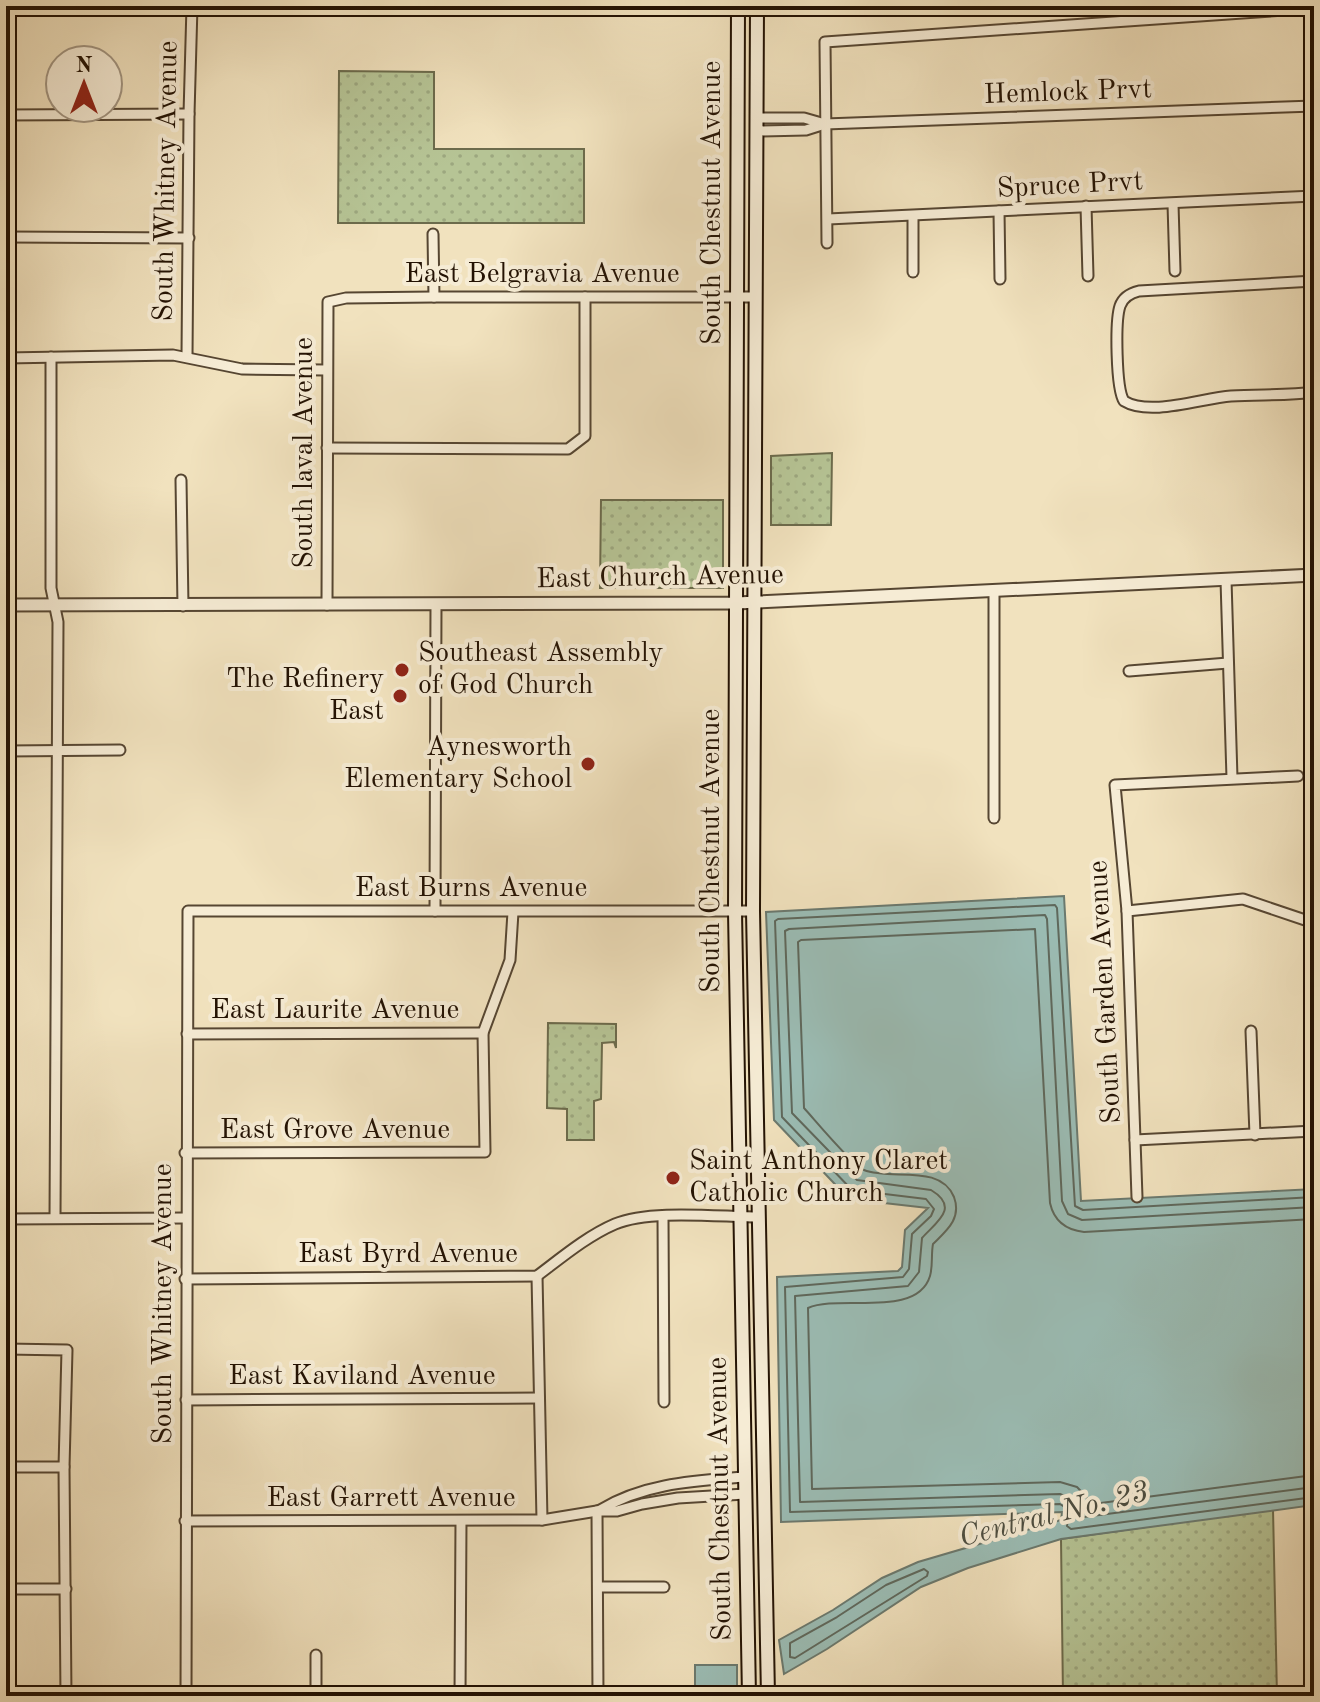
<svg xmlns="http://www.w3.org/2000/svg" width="1320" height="1702" font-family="'Old Standard TT',serif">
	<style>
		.grass { fill: url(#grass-dots); stroke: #6c6b4c; stroke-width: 2 }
		.water { fill: #9bbdb5; stroke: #6b796e; stroke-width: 2 }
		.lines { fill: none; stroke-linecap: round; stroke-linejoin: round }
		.shore { stroke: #5f685c; stroke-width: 2 }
		.minor-casing { stroke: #564632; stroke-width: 13 }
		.tertiary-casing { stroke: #564632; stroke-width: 15 }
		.secondary-casing { stroke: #231203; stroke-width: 16 }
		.minor { stroke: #f6ecd5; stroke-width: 9 }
		.tertiary { stroke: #f6ecd5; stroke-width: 11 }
		.secondary { stroke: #f6ecd5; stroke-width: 12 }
		.poi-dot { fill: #8f2418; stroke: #f6ecd5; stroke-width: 3 }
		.labels { text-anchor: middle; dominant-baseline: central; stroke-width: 8; stroke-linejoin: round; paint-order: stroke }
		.street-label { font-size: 28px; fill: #231203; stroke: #f6ecd5 }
		.poi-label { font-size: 28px; fill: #231203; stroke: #f6ecd5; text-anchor: start }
		.water-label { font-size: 30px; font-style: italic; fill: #4d4e41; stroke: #f6ecd5 }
	</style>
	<defs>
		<pattern id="grass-dots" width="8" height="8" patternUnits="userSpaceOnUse" patternTransform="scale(2)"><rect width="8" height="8" fill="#b6c495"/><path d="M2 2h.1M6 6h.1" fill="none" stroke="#9ca77f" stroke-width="1.8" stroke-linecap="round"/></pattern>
	</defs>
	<rect width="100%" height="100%" fill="#f1e2be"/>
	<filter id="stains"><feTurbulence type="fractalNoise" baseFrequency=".0025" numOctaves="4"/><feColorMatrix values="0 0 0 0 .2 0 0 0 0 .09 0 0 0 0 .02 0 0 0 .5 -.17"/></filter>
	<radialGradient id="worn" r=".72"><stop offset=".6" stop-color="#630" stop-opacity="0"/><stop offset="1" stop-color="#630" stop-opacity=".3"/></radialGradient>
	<g class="grass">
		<path d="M 339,71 L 434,72 L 434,149 L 584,149 L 584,223 L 338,223 Z"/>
		<path d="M 832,453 L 831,525 L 771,525 L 771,456 Z"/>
		<path d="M 601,500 L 723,500 L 723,588 L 600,588 Z"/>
		<path d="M 548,1023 L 616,1024 L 616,1048 L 614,1042 L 602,1043 L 601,1099 L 594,1101 L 594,1140 L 567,1140 L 567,1109 L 547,1108 Z"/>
		<path d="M 1273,1509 L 1277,1696 L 1063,1696 L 1061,1539 Z"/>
	</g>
	<g class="water">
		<path d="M 1064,896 L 1081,1201 L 1314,1189 L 1314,1505 L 1061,1539 L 968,1568 L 921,1587 L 827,1649 L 784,1674 L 779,1640 L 833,1610 L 882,1578 L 918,1562 L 1061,1520 L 1062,1512 L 781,1522 L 777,1277 L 898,1271 L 902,1267 L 905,1230 L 928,1208 L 849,1199 L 774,1120 L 766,912 Z"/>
		<rect x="695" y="1665" width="42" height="31"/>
	</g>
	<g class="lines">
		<g class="shore">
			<path d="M 1314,1197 L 1083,1210 L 1075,1206 L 1057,908 L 1055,905 L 778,919 L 775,921 L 782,1117 L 852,1190 L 926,1199 L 934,1209 L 931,1216 L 912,1234 L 909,1269 L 903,1277 L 785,1287 L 790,1512 L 1060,1504 L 1069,1510 L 1067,1526 L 1071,1529 L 1314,1497"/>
			<path d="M 1314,1207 L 1082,1220 L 1068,1214 L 1062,1201 L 1047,919 L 1045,915 L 789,929 L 785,931 L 792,1113 L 857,1180 L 931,1190 C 961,1208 935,1223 922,1238 L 919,1272 L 908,1286 L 795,1296 L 800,1502 L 1060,1494 L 1074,1500 L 1080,1515 L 1084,1517 L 1314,1487"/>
			<path d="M 1314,1219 L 1084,1232 C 1066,1230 1054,1221 1050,1203 L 1035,929 L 801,940 L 798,942 L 804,1108 C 815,1120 852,1165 864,1170 C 891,1181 940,1163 954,1197 C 962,1219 946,1231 933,1244 C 931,1254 933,1266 930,1276 C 917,1319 839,1294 808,1308 L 812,1489 L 1060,1482 L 1077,1487 L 1093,1504 L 1314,1475"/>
			<path d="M 924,1569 L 928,1572 L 927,1576 L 795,1658 L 790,1657 L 790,1643 L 837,1617 L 886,1585 Z"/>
		</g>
		<defs>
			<g id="minor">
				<path d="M 6,115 L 189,114"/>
				<path d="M 756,118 L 804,118 L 825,124"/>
				<path d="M 756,131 L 806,130 L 825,124 L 1314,106"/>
				<path d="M 1173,204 L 1175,271"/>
				<path d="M 1086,206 L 1088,276"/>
				<path d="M 999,211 L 1000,279"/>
				<path d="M 913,216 L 913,272"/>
				<path d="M 828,219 L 1314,196"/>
				<path d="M 433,234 L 434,297"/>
				<path d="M 6,237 L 189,238"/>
				<path d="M 827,243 L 825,42 L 1314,8"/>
				<path d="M 1314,281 L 1139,291 C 1131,293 1123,297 1120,306 C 1115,321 1116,389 1124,401 C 1150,417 1202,398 1231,396 C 1258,394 1287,396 1314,392"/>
				<path d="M 187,356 L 189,114 L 192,6"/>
				<path d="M 51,357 L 51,588 L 58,622 L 55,1218"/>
				<path d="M 6,358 L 173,355 L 242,369 L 326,370"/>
				<path d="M 327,448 L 568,449 L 585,436 L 585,297"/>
				<path d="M 181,480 L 183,606"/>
				<path d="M 1226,580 L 1232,778"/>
				<path d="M 994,593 L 994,818"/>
				<path d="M 327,605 L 328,302 L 346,298 L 434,297 L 756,297"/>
				<path d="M 1129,671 L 1228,663"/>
				<path d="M 6,751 L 120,750"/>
				<path d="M 435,911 L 436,604"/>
				<path d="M 1127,911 L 1243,899 L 1314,923"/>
				<path d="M 1251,1031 L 1255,1135"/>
				<path d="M 187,1034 L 483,1033"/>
				<path d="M 1135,1140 L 1314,1131"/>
				<path d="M 185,1153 L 485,1152 L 483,1033 L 510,960 L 513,912"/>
				<path d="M 1137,1197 L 1127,911 L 1115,785 L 1298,776"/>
				<path d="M 663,1217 L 664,1402"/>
				<path d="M 6,1219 L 186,1218"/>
				<path d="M 537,1276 L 542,1520"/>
				<path d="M 185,1279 L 537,1276 C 561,1258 587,1236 615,1224 C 650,1209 720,1217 759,1217"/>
				<path d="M 6,1349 L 67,1350 L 64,1467 L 66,1696"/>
				<path d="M 186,1400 L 539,1398"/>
				<path d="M 6,1467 L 64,1467"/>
				<path d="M 600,1510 C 644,1483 694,1481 745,1477"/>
				<path d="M 597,1511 L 598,1696"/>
				<path d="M 185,1521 L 542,1520 L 597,1511 L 617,1511 L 642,1504 L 678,1498 L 745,1494"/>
				<path d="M 598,1587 L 664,1587"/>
				<path d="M 6,1589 L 66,1589"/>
				<path d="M 316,1655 L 316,1696"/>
				<path d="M 186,1696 L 188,911 L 753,911"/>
				<path d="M 460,1696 L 461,1521"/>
			</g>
			<path id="tertiary" d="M 6,605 L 736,603 L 1314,575"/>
			<g id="secondary">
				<path d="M 738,6 L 735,912 L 749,1696"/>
				<path d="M 757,6 L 753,911 L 768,1696"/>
			</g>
		</defs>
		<use href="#minor" class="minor-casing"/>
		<use href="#tertiary" class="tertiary-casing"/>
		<use href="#secondary" class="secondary-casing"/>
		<use href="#minor" class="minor"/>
		<use href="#tertiary" class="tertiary"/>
		<use href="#secondary" class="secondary"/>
	</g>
	<g class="poi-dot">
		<circle cx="402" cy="670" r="8"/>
		<circle cx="400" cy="696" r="8"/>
		<circle cx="588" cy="764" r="8"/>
		<circle cx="673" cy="1178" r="8"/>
	</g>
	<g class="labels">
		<g class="street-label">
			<text transform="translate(1068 93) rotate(-2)">Hemlock Prvt</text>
			<text transform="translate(167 181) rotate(-89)">South Whitney Avenue</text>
			<text transform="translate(1070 186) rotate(-3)">Spruce Prvt</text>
			<text transform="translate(713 203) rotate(-90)">South Chestnut Avenue</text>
			<text x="542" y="275">East Belgravia Avenue</text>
			<text transform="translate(305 453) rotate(-90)">South laval Avenue</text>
			<text transform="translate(660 578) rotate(-1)">East Church Avenue</text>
			<text transform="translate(712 851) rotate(-90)">South Chestnut Avenue</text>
			<text x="471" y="889">East Burns Avenue</text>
			<text transform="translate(1106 992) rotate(-93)">South Garden Avenue</text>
			<text x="335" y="1011">East Laurite Avenue</text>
			<text x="335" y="1131">East Grove Avenue</text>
			<text x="408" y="1255">East Byrd Avenue</text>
			<text transform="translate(164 1304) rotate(-90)">South Whitney Avenue</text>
			<text x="362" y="1377">East Kaviland Avenue</text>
			<text x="391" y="1499">East Garrett Avenue</text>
			<text transform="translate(721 1499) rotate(-91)">South Chestnut Avenue</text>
		</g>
		<g class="poi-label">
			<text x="418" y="654">Southeast Assembly<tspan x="418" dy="32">of God Church</tspan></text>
			<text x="384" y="680" text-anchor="end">The Refinery<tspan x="384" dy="32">East</tspan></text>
			<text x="572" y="748" text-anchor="end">Aynesworth<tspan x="572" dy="32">Elementary School</tspan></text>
			<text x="689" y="1162">Saint Anthony Claret<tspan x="689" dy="32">Catholic Church</tspan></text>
		</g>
		<g class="water-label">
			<text transform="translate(1054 1515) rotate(-14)">Central No. 23</text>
		</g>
	</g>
	<rect width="1320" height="1702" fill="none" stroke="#f1e2be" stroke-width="32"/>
	<rect x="8" y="8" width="1304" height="1686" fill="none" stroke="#231203" stroke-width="4"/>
	<rect x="16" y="16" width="1288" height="1670" fill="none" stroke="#231203" stroke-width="2"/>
	<g transform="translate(84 84)"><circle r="38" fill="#f6ecd5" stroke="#a29581" stroke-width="2"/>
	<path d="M0-6L14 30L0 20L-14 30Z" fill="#8f2418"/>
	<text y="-12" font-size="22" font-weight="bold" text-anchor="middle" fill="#231203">N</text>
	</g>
	<rect width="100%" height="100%" filter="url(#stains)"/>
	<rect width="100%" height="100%" fill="url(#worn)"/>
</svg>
